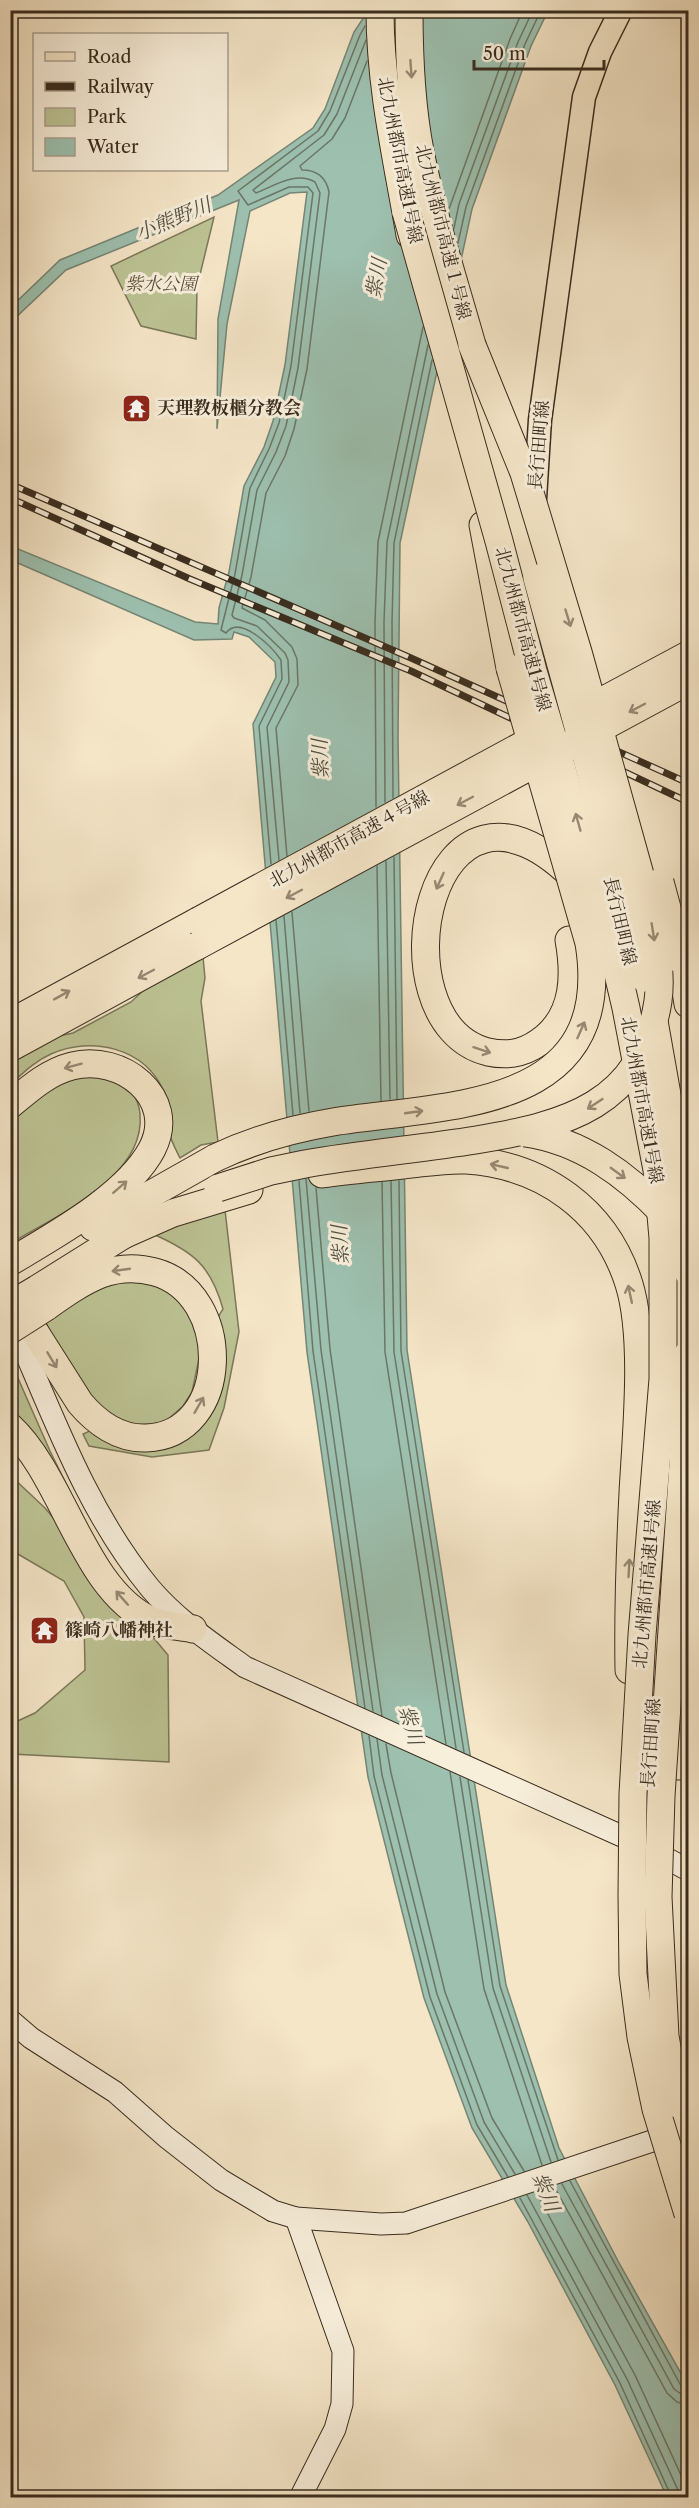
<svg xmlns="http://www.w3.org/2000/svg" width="699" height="2508" font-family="'Libre Caslon Text','Noto Serif JP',serif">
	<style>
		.green { fill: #bdc495; stroke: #7b785a; stroke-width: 1.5 }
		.water { fill: #9dc0af; stroke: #758575; stroke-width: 1.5 }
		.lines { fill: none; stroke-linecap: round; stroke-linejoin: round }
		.shore { stroke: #6b7666; stroke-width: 1.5 }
		.secondary-casing { stroke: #392c1e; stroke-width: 23 }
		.primary-casing { stroke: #392c1e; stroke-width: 25 }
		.highway-casing { stroke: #392c1e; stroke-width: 29 }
		.secondary { stroke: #f8efdb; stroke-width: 21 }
		.primary { stroke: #f5e6c8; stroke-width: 22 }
		.highway { stroke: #f5e6c8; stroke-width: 27 }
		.rail-casing { stroke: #392c1e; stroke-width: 7 }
		.rail { stroke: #f8efdb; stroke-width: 4.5; stroke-dasharray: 14; stroke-linecap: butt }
		.highway-bridge-casing { stroke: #392c1e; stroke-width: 29; stroke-linecap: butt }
		.highway-bridge { stroke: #f5e6c8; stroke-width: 27 }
		.oneway { stroke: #978973 }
		.labels { text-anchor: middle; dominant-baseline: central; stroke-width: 6; stroke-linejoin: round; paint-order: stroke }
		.street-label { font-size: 18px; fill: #392c1e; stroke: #f8efdb }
		.park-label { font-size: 18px; font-style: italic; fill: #5a523c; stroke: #f8efdb }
		.poi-label { font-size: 18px; font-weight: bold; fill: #392c1e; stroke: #f8efdb; text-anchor: start }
		.water-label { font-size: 20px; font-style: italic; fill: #525142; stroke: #f8efdb }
	</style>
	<rect width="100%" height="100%" fill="#f5e6c8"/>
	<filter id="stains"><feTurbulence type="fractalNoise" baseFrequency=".00333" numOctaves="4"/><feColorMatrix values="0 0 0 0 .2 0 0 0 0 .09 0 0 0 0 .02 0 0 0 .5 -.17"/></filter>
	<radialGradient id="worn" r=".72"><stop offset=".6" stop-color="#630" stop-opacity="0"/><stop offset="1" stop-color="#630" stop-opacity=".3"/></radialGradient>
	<g class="green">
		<path d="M 214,217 L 197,287 L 196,339 L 141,326 L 111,266 Z"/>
		<path d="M 203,957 L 205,978 L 201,1001 L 218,1142 L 201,1145 L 180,1158 C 176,1150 171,1141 169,1132 C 167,1118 169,1105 164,1092 C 145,1047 91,1036 51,1054 C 35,1061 23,1073 11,1084 L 11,1062 L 54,1037 L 73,1033 L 131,1002 L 147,987 Z"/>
		<path d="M 87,1073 C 112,1080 137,1083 140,1114 C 146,1177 57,1215 13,1242 L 11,1237 L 11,1111 L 22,1100 Z"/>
		<path d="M 225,1210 L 239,1332 L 224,1408 L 209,1450 L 152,1457 L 89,1446 L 83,1434 L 94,1429 L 187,1431 L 215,1322 L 223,1309 C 211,1266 194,1252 153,1234 L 178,1221 Z"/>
		<path d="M 110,1280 L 156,1284 L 182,1301 L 197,1326 L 200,1354 L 192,1392 L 183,1406 L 165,1422 L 134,1426 L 111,1417 L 88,1396 L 64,1362 L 43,1316 Z"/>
		<path d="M 17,1376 L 50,1451 L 83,1518 L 11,1410 L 11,1384 Z"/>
		<path d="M 10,1475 L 45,1508 L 168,1655 L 169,1762 L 11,1754 L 11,1724 L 35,1713 L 85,1670 L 84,1617 L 64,1581 L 11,1550 Z"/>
	</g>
	<path class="water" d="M 368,11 L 548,11 L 531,46 L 472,209 L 400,543 L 398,737 L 407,1350 L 506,1985 L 559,2148 L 618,2261 L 688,2386 L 688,2497 L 667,2497 L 615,2385 L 528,2222 L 472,2128 L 424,1998 L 368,1777 L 307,1352 L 253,724 L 276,677 L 275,662 L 249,637 L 234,632 L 232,639 L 194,640 L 11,560 L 11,546 L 195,622 L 218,624 L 219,608 L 229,572 L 244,486 L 264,447 L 273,421 L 285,365 L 307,192 L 290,193 L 250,211 L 227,324 L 217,429 L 218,319 L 239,200 L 66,270 L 11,322 L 11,307 L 60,260 L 218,195 L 313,128 L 325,109 L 354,32 Z"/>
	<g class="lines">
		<g class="shore">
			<path d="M 449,209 L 510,39 L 523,10"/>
			<path d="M 454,228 L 459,204 L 518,42 L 533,10"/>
			<path d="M 458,243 L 466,207 L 525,44 L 541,10"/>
			<path d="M 393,798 L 392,622 L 394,543 L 432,360"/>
			<path d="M 385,802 L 384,622 L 387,542 L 428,345"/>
			<path d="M 376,807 L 375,622 L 378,542 L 423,327"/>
			<path d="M 287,856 L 276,728 L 298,685 L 297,659 L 292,647 L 265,620 L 242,608 L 251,577 L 266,493 L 285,456 L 294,429 L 307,369 L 329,192 C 326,177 317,170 302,170 L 300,166 L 332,139 L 345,118 L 367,61"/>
			<path d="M 394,857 L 397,1099"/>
			<path d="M 279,860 L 267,727 L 289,682 L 288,660 L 285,653 L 257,626 L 234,618 L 232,615 L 242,575 L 257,490 L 276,452 L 286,426 L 298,368 L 320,193 L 315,182 C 296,171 274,186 256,193 L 253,190 L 324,135 L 337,114 L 366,40"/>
			<path d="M 386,861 L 390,1099"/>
			<path d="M 271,864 L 259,726 L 282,679 L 281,660 C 272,647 240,614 226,633 L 221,630 L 235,574 L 250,488 L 269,449 L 279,423 L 291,366 L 313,193 L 308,187 L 289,187 L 248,205 L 238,191 L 318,131 L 330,111 L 360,35 L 365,26"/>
			<path d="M 377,866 L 381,1101"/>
			<path d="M 292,912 L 309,1111"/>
			<path d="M 284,916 L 300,1113"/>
			<path d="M 276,920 L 293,1115"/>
			<path d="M 306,1179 L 321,1350 L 373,1711"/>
			<path d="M 299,1181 L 313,1351 L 365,1708"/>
			<path d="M 391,1181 L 394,1352 L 456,1748"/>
			<path d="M 399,1181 L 401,1351 L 464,1752"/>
			<path d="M 382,1182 L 385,1352 L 446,1744"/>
			<path d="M 316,1188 L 330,1349 L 382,1716"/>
			<path d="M 369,1736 L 374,1776 L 430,1997 L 477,2125 L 508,2177"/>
			<path d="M 377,1739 L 382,1775 L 437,1994 L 484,2122 L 515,2174"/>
			<path d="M 386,1744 L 391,1773 L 445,1992 L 492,2118 L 524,2171"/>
			<path d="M 450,1772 L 484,1989 L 542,2165"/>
			<path d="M 460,1777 L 493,1988 L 551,2162"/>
			<path d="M 468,1780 L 500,1986 L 558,2160"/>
			<path d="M 570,2181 L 680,2384 L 688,2388"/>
			<path d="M 562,2184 L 674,2389 L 681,2394 L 688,2395"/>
			<path d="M 554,2186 L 667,2393 L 677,2402 L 688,2405"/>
			<path d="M 536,2192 L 635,2375 L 686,2486 L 688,2498"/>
			<path d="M 527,2195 L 627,2379 L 678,2490 L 679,2498"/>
			<path d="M 520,2198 L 620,2383 L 672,2498"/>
		</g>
		<defs>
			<g id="secondary">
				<path d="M 10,1317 C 51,1410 85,1509 150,1588 C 177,1620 212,1643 245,1667 L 644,1846 L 688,1870"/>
				<path d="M 10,2020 L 31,2038 L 115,2092 L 166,2137 L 221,2180 L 273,2211 L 296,2218 L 381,2224 L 406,2223 L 661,2138"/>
				<path d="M 296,2218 L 343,2351 L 342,2404 L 335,2429 L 300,2498"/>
			</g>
			<g id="primary">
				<path d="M 535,499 L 540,420 L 584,97 L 600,52 L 621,10"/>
				<path d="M 644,1839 L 651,1743"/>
			</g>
			<g id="highway">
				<path d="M 380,10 C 380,87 397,160 410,235"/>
				<path d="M 409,10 C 409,57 411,105 420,151 C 433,217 454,281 472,345"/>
				<path d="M 483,525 L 510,668"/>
				<path d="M 569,940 C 575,974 575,1012 546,1037 C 528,1052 511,1057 488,1052 C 371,1023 428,727 578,882"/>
				<path d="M 681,960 L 688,1004"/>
				<path d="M 10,1023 L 198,921"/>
				<path d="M 10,1048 L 197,946"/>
				<path d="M 10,1105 C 29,1089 48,1072 72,1066 C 120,1053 179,1097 152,1149 C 127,1196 55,1235 10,1262"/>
				<path d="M 322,1174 C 349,1170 376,1168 403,1165 C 424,1163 445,1159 466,1160 C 543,1165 606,1210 629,1284 C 646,1339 636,1434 633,1493 C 630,1552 628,1611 629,1670"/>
				<path d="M 93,1227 L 215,1158"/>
				<path d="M 121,1236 L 173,1213 L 249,1190"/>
				<path d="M 37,1289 L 136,1227"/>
				<path d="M 14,1299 L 80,1403 C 96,1422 119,1439 146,1438 C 232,1435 234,1294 155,1272 C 137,1267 118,1268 101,1274 C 81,1282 63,1295 46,1307"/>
				<path d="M 10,1427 C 64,1477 83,1590 152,1621 C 164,1626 180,1626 193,1629"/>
				<path d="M 679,1766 L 688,1641"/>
				<path d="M 677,2104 L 688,2141"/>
			</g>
		</defs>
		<use href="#secondary" class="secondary-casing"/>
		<use href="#primary" class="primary-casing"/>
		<use href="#highway" class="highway-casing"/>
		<use href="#secondary" class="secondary"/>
		<use href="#primary" class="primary"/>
		<use href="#highway" class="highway"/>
		<defs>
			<g id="rail">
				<path d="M 10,484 L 411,658 L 688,783"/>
				<path d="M 10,498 L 190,579 L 411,671 L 688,802"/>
			</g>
		</defs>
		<use href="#rail" class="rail-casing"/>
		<use href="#rail" class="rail"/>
		<defs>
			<g id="highway-bridge">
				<path d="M 406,212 L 499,541 L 533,671 L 602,905 L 626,1008 L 657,1170 L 663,1238 L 663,1379 L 642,1635 L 633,1794 L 632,1895 L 633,1974 L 641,2037 L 656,2109 L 688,2214"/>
				<path d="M 537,578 L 627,904 L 644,978"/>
				<path d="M 578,714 L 688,655"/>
				<path d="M 660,882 L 681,960"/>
				<path d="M 198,921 L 545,733"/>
				<path d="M 197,946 L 688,681"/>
				<path d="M 654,1021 L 680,1168 L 688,1272"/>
				<path d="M 525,1133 C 582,1141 627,1175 665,1215"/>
				<path d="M 215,1158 C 253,1140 291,1129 333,1122 C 448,1104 616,1112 589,943 L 510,668"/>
				<path d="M 218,1188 L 271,1171 L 305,1164 C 362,1154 419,1149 476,1140 C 565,1125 642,1106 658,1001 C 663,964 652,924 644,889 L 578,652 L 524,473 L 472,345"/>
				<path d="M 10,1305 L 37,1289"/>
				<path d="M 10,1330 L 46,1307"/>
				<path d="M 677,2104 L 665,2036 L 658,1897 L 661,1796 L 683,1464 L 688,1354"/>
			</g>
		</defs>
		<use href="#highway-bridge" class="highway-bridge-casing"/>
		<use href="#highway-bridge" class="highway-bridge"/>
	</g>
	<defs><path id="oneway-shaft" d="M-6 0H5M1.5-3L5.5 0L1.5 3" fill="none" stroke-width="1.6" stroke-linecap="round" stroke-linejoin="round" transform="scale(1.5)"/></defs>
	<g class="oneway">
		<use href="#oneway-shaft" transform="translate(411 69) rotate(86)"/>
		<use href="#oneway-shaft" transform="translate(568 618) rotate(73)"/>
		<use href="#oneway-shaft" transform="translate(637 708) rotate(152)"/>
		<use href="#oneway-shaft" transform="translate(465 801) rotate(152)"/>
		<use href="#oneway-shaft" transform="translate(578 822) rotate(-106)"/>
		<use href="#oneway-shaft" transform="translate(440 881) rotate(114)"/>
		<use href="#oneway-shaft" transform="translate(294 894) rotate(152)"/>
		<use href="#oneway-shaft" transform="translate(653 932) rotate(81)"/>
		<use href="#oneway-shaft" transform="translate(146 974) rotate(152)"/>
		<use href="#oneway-shaft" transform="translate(62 995) rotate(-29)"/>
		<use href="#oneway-shaft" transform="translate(581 1030) rotate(-66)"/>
		<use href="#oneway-shaft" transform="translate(482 1050) rotate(18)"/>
		<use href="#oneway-shaft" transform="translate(73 1066) rotate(165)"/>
		<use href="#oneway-shaft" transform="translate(595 1104) rotate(147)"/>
		<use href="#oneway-shaft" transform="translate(414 1112) rotate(-8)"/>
		<use href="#oneway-shaft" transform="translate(499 1166) rotate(-167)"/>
		<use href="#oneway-shaft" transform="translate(618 1173) rotate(36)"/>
		<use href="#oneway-shaft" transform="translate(120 1187) rotate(-41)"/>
		<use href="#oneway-shaft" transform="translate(121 1270) rotate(172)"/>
		<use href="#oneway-shaft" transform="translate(630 1294) rotate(-102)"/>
		<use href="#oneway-shaft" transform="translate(52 1360) rotate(59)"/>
		<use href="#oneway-shaft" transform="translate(199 1405) rotate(-60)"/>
		<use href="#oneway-shaft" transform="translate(629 1568) rotate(-87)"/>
		<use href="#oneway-shaft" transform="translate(122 1598) rotate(-131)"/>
	</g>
	<defs>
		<symbol id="temple-square" viewBox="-11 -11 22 22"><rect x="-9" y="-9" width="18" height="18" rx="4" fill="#8f2418" stroke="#f8efdb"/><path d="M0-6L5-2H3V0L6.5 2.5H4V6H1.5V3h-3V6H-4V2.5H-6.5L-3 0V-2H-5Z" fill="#fff"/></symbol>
	</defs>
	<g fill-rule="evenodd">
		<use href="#temple-square" x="120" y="392" width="33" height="33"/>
		<use href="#temple-square" x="28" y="1614" width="33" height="33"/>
	</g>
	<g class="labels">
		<g class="street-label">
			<text transform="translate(400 160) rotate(79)">北九州都市高速1号線</text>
			<text transform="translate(443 232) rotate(76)">北九州都市高速１号線</text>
			<text transform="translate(539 445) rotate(-85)">長行田町線</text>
			<text transform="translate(523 629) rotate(75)">北九州都市高速1号線</text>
			<text transform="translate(349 839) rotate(-29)">北九州都市高速４号線</text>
			<text transform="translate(620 921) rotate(77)">長行田町線</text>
			<text transform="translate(642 1100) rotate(80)">北九州都市高速1号線</text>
			<text transform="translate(647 1584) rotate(-85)">北九州都市高速1号線</text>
			<text transform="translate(651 1743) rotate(-86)">長行田町線</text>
		</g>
		<g class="park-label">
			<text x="161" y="284">紫水公園</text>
		</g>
		<g class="poi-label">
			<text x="157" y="408">天理教板櫃分教会</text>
			<text x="65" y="1630">篠崎八幡神社</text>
		</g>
		<g class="water-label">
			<text transform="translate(173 219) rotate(-23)">小熊野川</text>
			<text transform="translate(376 278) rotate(-80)">紫川</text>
			<text transform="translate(320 759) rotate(-92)">紫川</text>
			<text transform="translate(340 1245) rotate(-93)">紫川</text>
			<text transform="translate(411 1725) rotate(74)">紫川</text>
			<text transform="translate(546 2192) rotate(69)">紫川</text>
		</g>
	</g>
	<rect width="699" height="2508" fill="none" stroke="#f5e6c8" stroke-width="36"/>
	<rect x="12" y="12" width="675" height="2484" fill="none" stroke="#392c1e" stroke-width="3"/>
	<rect x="18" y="18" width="663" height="2472" fill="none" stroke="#392c1e" stroke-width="1.5"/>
	<rect x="33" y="33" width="195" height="138" fill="#f8efdb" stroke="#aca18f" stroke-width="1.5"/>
	<rect x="45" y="52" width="30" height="9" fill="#f5e6c8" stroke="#aca18f" stroke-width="1.5"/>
	<text x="87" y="63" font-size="18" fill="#392c1e">Road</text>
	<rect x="45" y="82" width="30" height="9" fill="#392c1e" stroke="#aca18f" stroke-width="1.5"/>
	<text x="87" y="93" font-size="18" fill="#392c1e">Railway</text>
	<rect x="45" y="108" width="30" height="18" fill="#bdc495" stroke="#aca18f" stroke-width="1.5"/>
	<text x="87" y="123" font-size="18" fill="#392c1e">Park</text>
	<rect x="45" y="138" width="30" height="18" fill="#9dc0af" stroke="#aca18f" stroke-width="1.5"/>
	<text x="87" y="153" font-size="18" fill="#392c1e">Water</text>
	<path d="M474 60v9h130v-9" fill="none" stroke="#392c1e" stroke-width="3"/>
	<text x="483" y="60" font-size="18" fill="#392c1e" stroke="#f8efdb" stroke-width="4.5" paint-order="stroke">50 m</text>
	<rect width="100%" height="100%" filter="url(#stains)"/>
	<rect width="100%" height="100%" fill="url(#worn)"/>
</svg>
